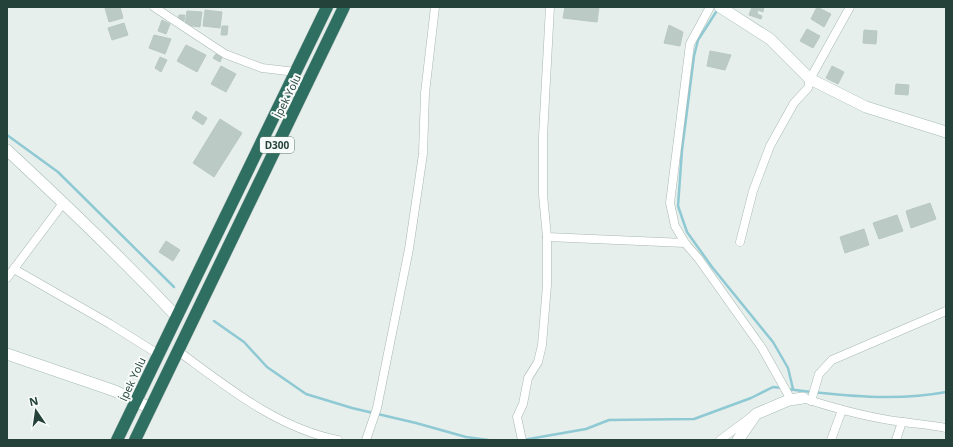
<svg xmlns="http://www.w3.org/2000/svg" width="953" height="447" font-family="'Open Sans',sans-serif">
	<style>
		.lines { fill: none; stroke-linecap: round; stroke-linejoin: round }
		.stream { stroke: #8ec9d4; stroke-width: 2.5 }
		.building { fill: #bbcac4; stroke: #b8c9c2 }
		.street-casing { stroke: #a8b8b2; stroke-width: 9 }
		.secondary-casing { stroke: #a4bbb3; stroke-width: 12 }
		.highway-casing { stroke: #c2cac8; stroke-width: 13 }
		.street { stroke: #fff; stroke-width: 8 }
		.secondary { stroke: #fff; stroke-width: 11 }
		.highway { stroke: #2f6f62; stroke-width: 12 }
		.labels { text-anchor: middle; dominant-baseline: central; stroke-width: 4; stroke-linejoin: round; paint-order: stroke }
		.shield { fill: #f7fbf9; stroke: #637a73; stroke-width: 1 }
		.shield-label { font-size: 10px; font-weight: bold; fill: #24423a }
		.street-label { font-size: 11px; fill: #24423a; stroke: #f7fbf9 }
	</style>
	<rect width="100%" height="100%" fill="#e6efeb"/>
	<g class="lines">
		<g class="stream">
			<path d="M 718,9 L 698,40 L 694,56 L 682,150 L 678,206 L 687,232 L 712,267 L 773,342 L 788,368 L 793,389"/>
			<path d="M 7,135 L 58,172 L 174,287"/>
			<path d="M 214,321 L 244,342 L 267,367 L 306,394 L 352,408 L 416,423 L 466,437 L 488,440"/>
			<path d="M 787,389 C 839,395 894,402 946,392"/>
			<path d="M 523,440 L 586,429 L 609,420 L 694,419 L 751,398 L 773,387 L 782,388"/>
		</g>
	</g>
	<g class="building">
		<path d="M 109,7 L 120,7 L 123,18 L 109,22 L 105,8 Z"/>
		<path d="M 565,7 L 599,7 L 597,22 L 563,18 Z"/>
		<path d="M 752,7 L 764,7 L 763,12 L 758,10 L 757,14 L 762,16 L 761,19 L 749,15 Z"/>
		<path d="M 817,7 L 831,14 L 824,27 L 811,19 Z"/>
		<path d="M 205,10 L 222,12 L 220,28 L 203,26 Z"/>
		<path d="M 187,11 L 202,12 L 200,27 L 185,25 Z"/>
		<path d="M 179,15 L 185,15 L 184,21 L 178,20 Z"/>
		<path d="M 162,20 L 170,24 L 166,34 L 158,31 Z"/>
		<path d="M 124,23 L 128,35 L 112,40 L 108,28 Z"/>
		<path d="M 669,25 L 683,32 L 680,46 L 664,43 Z"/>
		<path d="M 222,26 L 228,26 L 227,35 L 221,35 Z"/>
		<path d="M 807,29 L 820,36 L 813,48 L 800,41 Z"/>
		<path d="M 864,30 L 877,31 L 876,44 L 863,43 Z"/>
		<path d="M 154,35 L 171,39 L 165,54 L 149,48 Z"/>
		<path d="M 186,45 L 206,55 L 197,72 L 177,61 Z"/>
		<path d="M 710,51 L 731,55 L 725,70 L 707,66 Z"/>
		<path d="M 216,54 L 222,57 L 220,62 L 213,58 Z"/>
		<path d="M 160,57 L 167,60 L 161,72 L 155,68 Z"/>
		<path d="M 221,66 L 236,74 L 226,92 L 211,84 Z"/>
		<path d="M 832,66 L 844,72 L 838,84 L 826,78 Z"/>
		<path d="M 896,84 L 909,85 L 908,95 L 895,94 Z"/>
		<path d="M 196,111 L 207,118 L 203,125 L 192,118 Z"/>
		<path d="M 220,119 L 242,133 L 214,177 L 193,163 Z"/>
		<path d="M 930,203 L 936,219 L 911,228 L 906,211 Z"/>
		<path d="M 897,215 L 903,231 L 879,239 L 873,223 Z"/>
		<path d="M 864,229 L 869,245 L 845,253 L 840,237 Z"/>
		<path d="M 166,241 L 180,250 L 173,261 L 159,252 Z"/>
	</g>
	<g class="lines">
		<defs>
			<g id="street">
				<path d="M 154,7 L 225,54 L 262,68 L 296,72"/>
				<path d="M 550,7 L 543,136 L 543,195 L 547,237 L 685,243"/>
				<path d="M 710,7 L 690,44 L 670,203 L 675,226 L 685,243 L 698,258 L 762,348 L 789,396 L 789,400"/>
				<path d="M 740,242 L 753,191 L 770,146 L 794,103 L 808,88 L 810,79 L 850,7"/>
				<path d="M 14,269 L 110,324 L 158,354"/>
				<path d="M 7,278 L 64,202"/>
				<path d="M 178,351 C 227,387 277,428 338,440"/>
				<path d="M 806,399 C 837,409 870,418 903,422 C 918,424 931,425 946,428"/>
				<path d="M 811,401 L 819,374 L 832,360 L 946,311"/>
				<path d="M 366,440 L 377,408 L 409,249 L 423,154 L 425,93 L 435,7"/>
				<path d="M 522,440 L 517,417 L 523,404 L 528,378 L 538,362 L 542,345 L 547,285 L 547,237"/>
				<path d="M 720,440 L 751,417"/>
				<path d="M 831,440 L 842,410"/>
				<path d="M 896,440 L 902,422"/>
			</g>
			<g id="secondary">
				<path d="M 720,7 L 770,39 L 810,79 L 866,107 L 946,132"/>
				<path d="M 7,150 C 65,204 122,258 176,316"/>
				<path d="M 7,354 L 115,391 L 150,408"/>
				<path d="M 738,440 L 756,414 L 789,400 L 803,398"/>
			</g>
			<g id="highway">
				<path d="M 117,440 L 327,7"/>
				<path d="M 135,440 L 344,7"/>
			</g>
		</defs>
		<use href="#street" class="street-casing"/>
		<use href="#secondary" class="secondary-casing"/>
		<use href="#highway" class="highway-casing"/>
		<use href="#street" class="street"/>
		<use href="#secondary" class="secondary"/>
		<use href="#highway" class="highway"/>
	</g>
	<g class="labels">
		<rect class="shield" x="260" y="137" width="34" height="16" rx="3"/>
		<g class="shield-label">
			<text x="277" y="145">D300</text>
		</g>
		<g class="street-label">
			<text transform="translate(287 96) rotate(-64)">İpek Yolu</text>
			<text transform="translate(132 379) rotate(-65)">İpek Yolu</text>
		</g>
	</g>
	<rect width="953" height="447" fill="none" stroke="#24423a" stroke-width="16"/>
	<g transform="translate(36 411) rotate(347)" stroke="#f7fbf9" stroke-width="3" paint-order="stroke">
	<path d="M0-3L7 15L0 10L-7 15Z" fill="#24423a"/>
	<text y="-6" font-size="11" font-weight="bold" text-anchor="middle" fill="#24423a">N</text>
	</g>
</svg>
